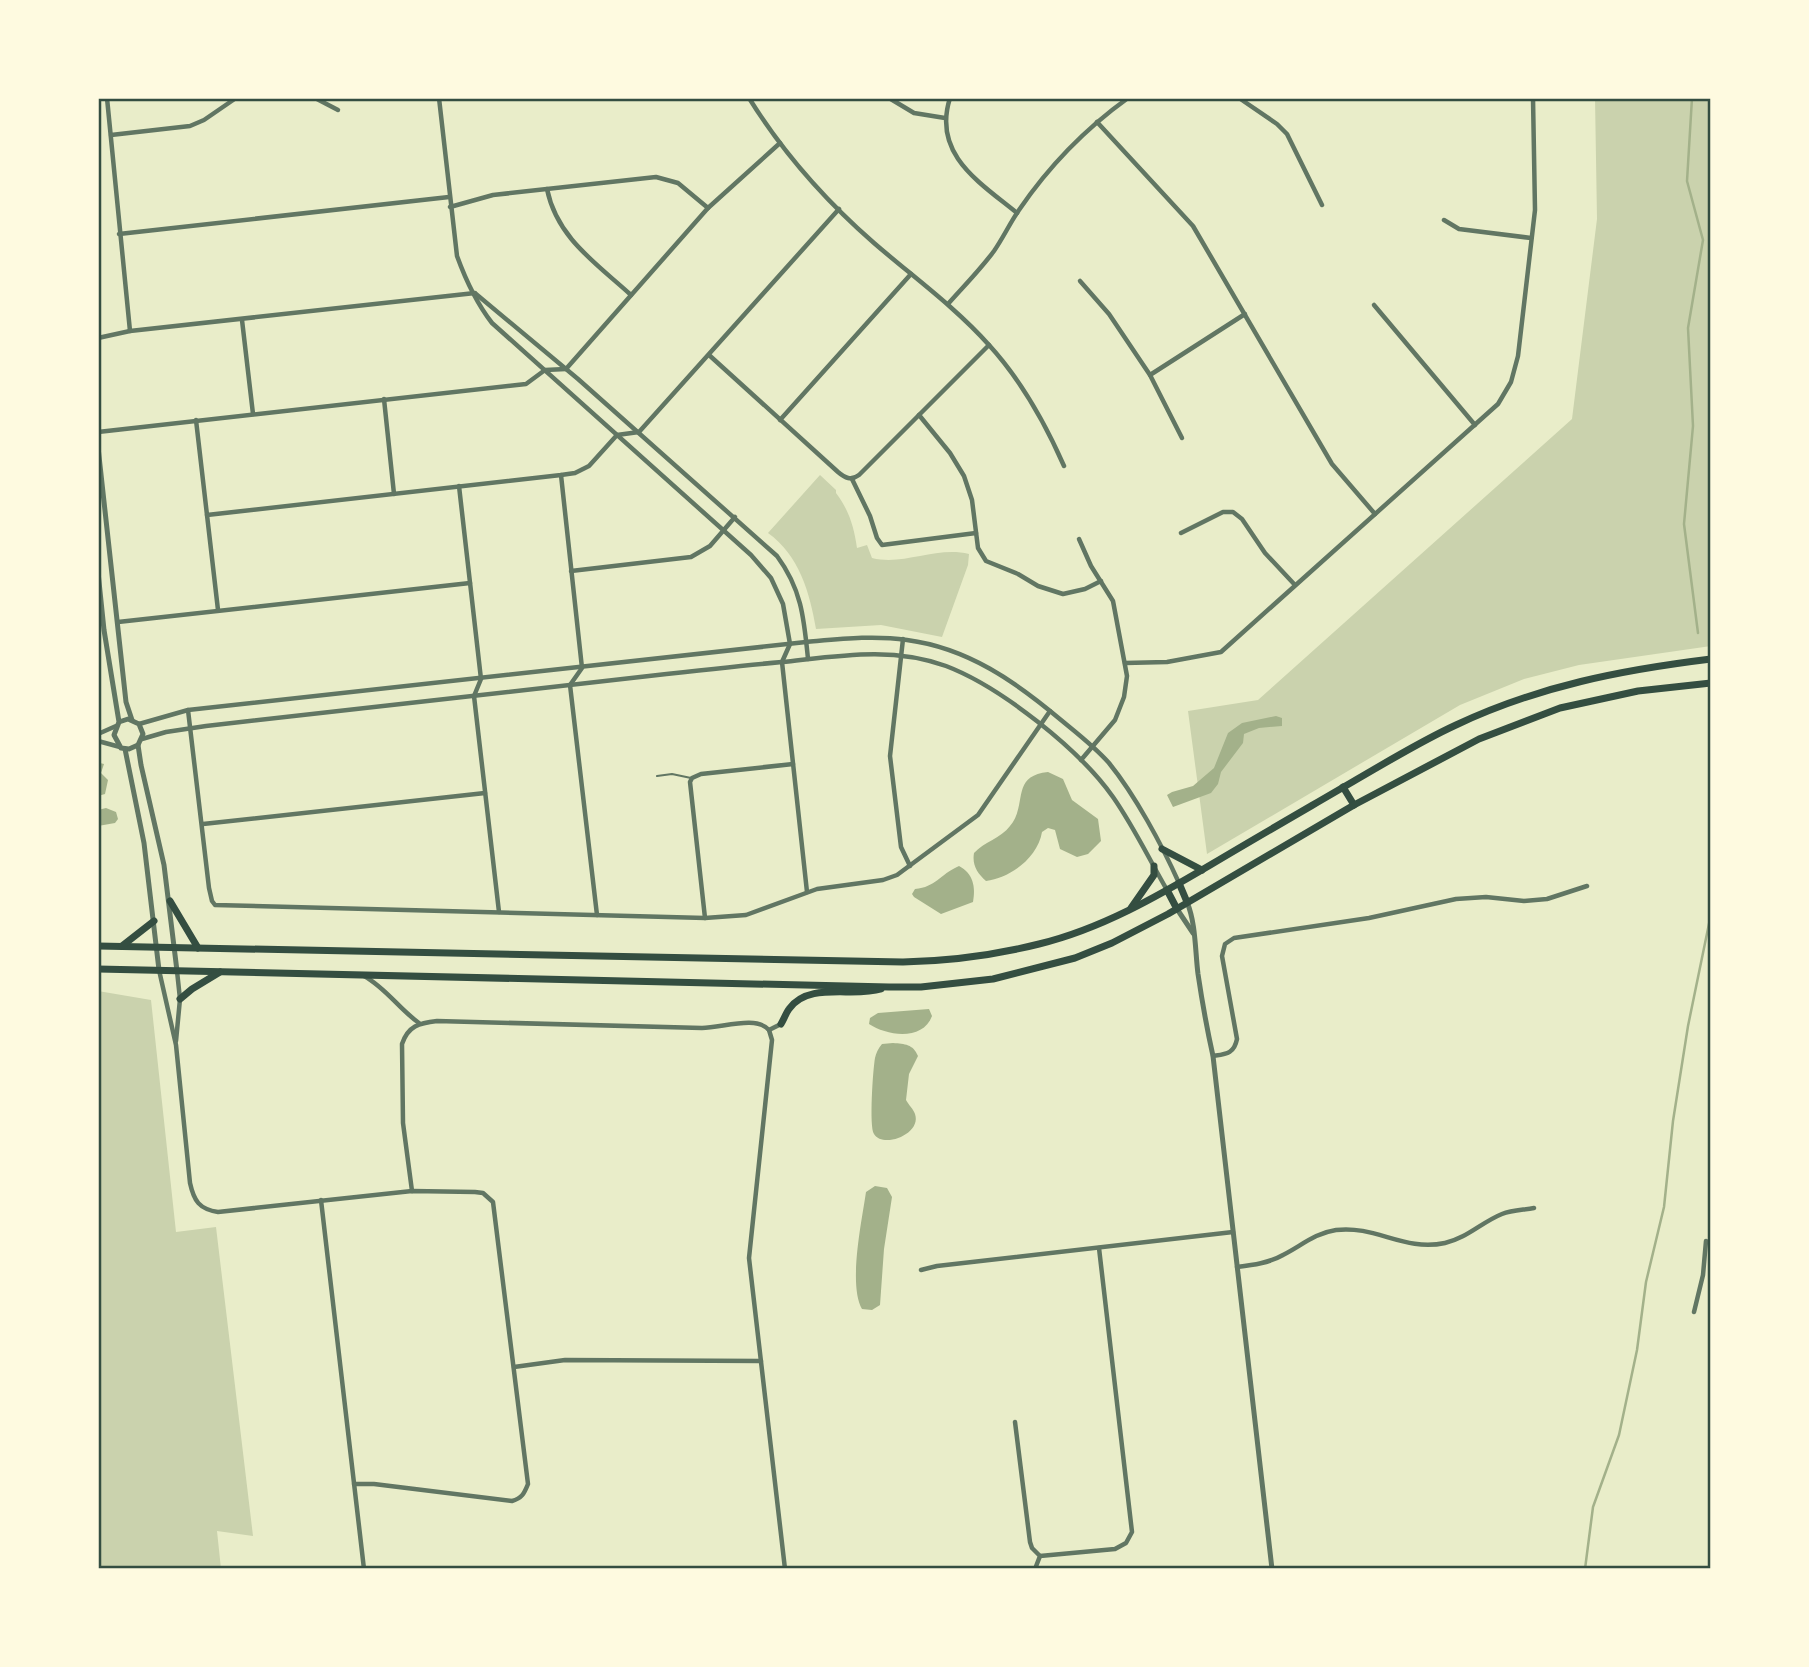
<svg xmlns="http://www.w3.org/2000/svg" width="1809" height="1667" font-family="'Libre Baskerville',serif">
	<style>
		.green { fill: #cad2ad }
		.water { fill: #a3b18a }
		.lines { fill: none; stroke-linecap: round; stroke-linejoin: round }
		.stream { stroke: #a3b18a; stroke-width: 2.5 }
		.service { stroke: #617663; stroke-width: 2 }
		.minor { stroke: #617663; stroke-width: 4.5 }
		.tertiary { stroke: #617663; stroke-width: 5 }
		.primary { stroke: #344e41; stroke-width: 7 }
		.neatline { fill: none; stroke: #344e41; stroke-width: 2.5 }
	</style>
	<rect width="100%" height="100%" fill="#e9edc9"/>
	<g class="green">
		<path d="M 1595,98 L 1711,98 L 1711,646 L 1579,665 L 1524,679 L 1460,705 L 1207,854 L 1188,711 L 1258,700 L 1572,419 L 1597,219 Z"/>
		<path d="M 820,475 L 836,490 L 836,493 C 849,510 854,527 857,548 L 867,545 L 872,558 C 904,566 936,546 969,554 L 968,565 L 942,637 L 881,625 L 816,629 C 810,593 799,555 768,533 Z"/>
		<path d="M 98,991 L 151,1000 L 176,1232 L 216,1227 L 253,1536 L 217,1531 L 221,1569 L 98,1569 Z"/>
	</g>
	<g class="water">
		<path d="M 1276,716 L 1282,718 L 1282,726 L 1259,728 L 1244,734 L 1243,743 L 1221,772 L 1218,784 L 1211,793 L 1173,807 L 1167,795 L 1172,792 L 1193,786 L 1214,768 L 1228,733 L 1242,723 Z"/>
		<path d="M 100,763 L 104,764 L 101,773 L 108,780 L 105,794 L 98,796 Z"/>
		<path d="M 1048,772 L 1063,779 L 1072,800 L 1098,819 L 1101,841 L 1088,854 L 1077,857 L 1060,849 L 1055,830 L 1048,828 L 1042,832 C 1038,857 1011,878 986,881 C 977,873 972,865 974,853 C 984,842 1001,838 1010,826 C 1028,805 1010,776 1048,772 Z"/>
		<path d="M 106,808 L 116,812 L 118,819 L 115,823 L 98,826 L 98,810 Z"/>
		<path d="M 959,866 C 973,873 976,887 973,902 L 941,914 L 914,897 L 912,894 L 915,889 C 936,887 939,875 959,866 Z"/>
		<path d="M 929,1009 L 932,1016 C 923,1041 887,1036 869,1024 L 870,1018 L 878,1013 Z"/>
		<path d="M 893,1043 C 905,1044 913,1044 918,1056 L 909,1074 L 906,1100 C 908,1104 914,1110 915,1114 C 922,1134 883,1149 874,1134 C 869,1127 873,1069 875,1058 C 876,1053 878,1049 882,1044 Z"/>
		<path d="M 875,1186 L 887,1188 L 892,1197 L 884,1249 L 880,1305 L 872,1310 L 862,1309 C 848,1285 862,1220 866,1192 Z"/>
	</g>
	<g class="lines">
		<g class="stream">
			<path d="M 1692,98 L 1687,181 L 1703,240 L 1688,328 L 1693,426 L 1684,524 L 1698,633"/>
			<path d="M 1585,1569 L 1593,1507 L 1619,1435 L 1637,1350 L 1646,1282 L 1664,1207 L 1673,1121 L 1688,1026 L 1711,914"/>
		</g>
		<path class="service" d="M 657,776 L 672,774 L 691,778"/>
		<g class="minor">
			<path d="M 107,98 L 130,331"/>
			<path d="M 315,98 L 338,110"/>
			<path d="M 439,98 L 457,256 C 465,278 478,305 492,323 L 751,555 L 771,578 L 783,604 L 790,644 L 782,662 L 807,892"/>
			<path d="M 749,98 C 782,151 826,201 874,243 C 912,276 954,306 989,345 C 1021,380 1045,423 1064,466"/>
			<path d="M 889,98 L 914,113 L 945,118"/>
			<path d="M 950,98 C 932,154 979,182 1017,213"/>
			<path d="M 1239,98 L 1277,124 L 1287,134 L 1322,205"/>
			<path d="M 1097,122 L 1193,226 L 1332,464 L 1375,514"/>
			<path d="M 111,135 L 190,126 L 204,120 L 236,98"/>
			<path d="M 547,189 C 557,238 596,263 631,295"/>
			<path d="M 450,207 L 493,195 L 656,177 L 678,183 L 708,208"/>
			<path d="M 1444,220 L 1459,229 L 1531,238"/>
			<path d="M 119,234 L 449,197"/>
			<path d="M 1080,281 L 1109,314 L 1150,375"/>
			<path d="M 476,294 L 578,379 L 777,556 C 802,590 804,619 808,659"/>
			<path d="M 948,304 C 963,287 980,270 994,251 C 1003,238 1010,223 1019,210 C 1049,166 1085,129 1128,98"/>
			<path d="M 1374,305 L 1475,425"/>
			<path d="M 242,320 L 253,414"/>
			<path d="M 98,338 L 130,331 L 475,293"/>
			<path d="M 709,355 L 838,472 C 845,478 851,481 859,475 L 989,345"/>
			<path d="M 384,399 L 394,494"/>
			<path d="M 919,415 L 950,453 L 964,476 L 972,500 L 978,548 L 986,561 L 1018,574 L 1038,586 L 1063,594 L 1085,589 L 1101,581"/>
			<path d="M 196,420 L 218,610"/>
			<path d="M 780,420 L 911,274"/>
			<path d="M 98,432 L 526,384 L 545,370 L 566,369 L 708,208 L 780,143"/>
			<path d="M 1182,438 L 1150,375 L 1245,314"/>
			<path d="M 561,475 L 582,668 L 570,685 L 597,915"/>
			<path d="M 852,479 L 870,516 L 877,538 L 882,545 L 976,533"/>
			<path d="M 459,486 L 481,679 L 474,696 L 499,912"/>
			<path d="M 207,515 L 561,475 L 575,473 L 589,466 L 617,435 L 639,432 L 839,209"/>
			<path d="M 1181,533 L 1223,512 L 1233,512 L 1242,519 L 1265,553 L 1295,585"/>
			<path d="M 1079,539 L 1091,566 L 1113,601 L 1127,676 L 1124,697 L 1115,720 L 1081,760"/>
			<path d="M 571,571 L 691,557 L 710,546 L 735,517"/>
			<path d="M 118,622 L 470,583"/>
			<path d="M 903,639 L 890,756 L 901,847 L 910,866"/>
			<path d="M 1125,663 L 1167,662 L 1221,652 L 1498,404 L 1511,382 L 1518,356 L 1535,210 L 1533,98"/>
			<path d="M 188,710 L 209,888 L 212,901 L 215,905 L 705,918 L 746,915 L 817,889 L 883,880 L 897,875 L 978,815 L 1050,711"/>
			<path d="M 139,724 L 188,710 L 806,642 C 840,639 873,635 907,640 C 968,648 1016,682 1061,720 C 1078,734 1095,747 1109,763 C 1135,795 1162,845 1179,883"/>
			<path d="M 98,734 L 116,726"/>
			<path d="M 142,739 L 166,732 L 206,726 C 354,709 501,693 649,676 C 693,671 737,666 782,662 C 838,656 892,646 946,666 C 1001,687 1080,750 1113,797 C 1134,827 1149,859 1167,890"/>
			<path d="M 98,741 L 120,747"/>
			<path d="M 203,824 L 485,793"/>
			<path d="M 705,918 L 690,782 L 692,778 L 701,774 L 793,764"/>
			<path d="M 159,970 L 176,1045 L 190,1183 C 194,1201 199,1209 218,1212 L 412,1191 L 475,1192 L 483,1193 L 493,1202 L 528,1484 C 524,1494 522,1498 512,1501 L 374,1484 L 354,1484"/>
			<path d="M 364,976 C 386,988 399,1009 419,1023"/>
			<path d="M 769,1030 L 772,1040 L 749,1258 L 785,1569"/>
			<path d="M 176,1041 L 180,999 L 177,971"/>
			<path d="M 1213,1056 C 1226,1054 1234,1054 1237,1039 L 1222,956 L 1225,944 L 1234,938 L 1369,918 L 1456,899 L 1486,897 L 1524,901 L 1547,899 L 1587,886"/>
			<path d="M 412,1191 L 403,1123 L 402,1044 C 408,1026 419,1023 437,1021 L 702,1028 C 722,1028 756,1015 769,1030 L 781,1024"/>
			<path d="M 321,1200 L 364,1569"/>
			<path d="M 1237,1267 C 1253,1265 1269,1263 1283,1255 C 1301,1246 1315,1233 1336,1230 C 1376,1225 1404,1252 1445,1243 C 1467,1238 1482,1222 1502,1214 C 1512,1210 1523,1210 1534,1208"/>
			<path d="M 921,1270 L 937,1266 L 1233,1232"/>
			<path d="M 1694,1312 L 1703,1275 L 1706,1241"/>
			<path d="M 514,1367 L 565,1360 L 761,1361"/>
			<path d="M 1015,1422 L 1030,1542 L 1032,1548 L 1040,1556 L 1035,1569"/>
			<path d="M 1040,1556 L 1115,1549 L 1126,1543 L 1132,1532 L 1099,1248"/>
		</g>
		<g class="tertiary">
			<path d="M 98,447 L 126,702 L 132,720"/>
			<path d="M 98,572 L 104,630 L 119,722 L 114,735 L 121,748 L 129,749 L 138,745 L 143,734 L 139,724 L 128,719 L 119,722"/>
			<path d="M 138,745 L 141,765 L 164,865 L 177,971"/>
			<path d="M 125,749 L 144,843 L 159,970"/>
			<path d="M 1187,902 C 1196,924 1195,950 1198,974 C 1202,1001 1207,1029 1213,1056 L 1272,1569"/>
			<path d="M 1177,909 L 1193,933"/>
		</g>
		<g class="primary">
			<path d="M 1343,787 L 1354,805"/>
			<path d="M 1162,849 L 1202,870"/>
			<path d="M 1179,883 L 1187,902"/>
			<path d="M 1167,890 L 1177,909"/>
			<path d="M 170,901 L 198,948"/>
			<path d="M 1131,908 L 1154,875 L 1154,866"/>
			<path d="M 98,946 L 903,962 C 949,961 995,955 1039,944 C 1101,929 1158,896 1212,864 C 1259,836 1306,809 1354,781 C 1387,762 1421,741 1456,725 C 1539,686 1621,670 1711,659"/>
			<path d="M 122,946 L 154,921"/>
			<path d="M 98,969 L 889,987 L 921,987 L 993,979 L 1075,958 L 1112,943 L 1168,914 L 1354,805 L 1479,739 L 1560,708 L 1638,691 L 1711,683"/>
			<path d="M 180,999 L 192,989 L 220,972"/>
			<path d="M 781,1024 C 784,1019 786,1013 789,1009 C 809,981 853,998 881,989"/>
		</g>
	</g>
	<rect width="1809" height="1667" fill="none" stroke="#fefae0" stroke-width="200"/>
	<rect x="100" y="100" width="1609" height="1467" class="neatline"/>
</svg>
